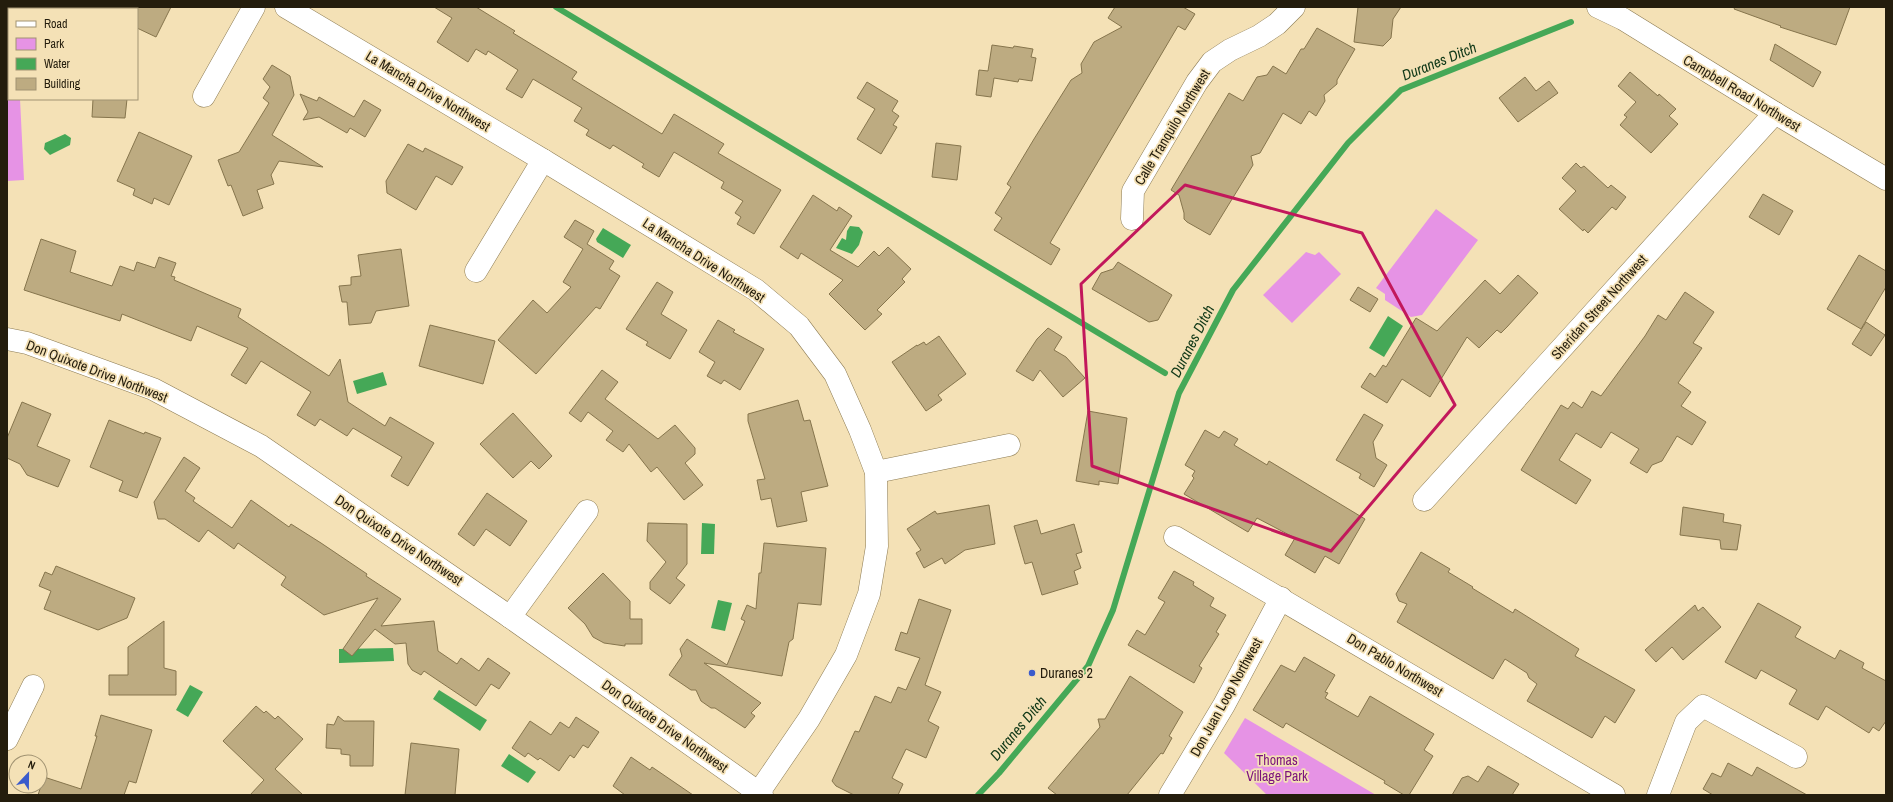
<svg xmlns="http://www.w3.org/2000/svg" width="1893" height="802" font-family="'Archivo Narrow',sans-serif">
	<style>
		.green { fill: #e693e5 }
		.water { fill: #45a857 }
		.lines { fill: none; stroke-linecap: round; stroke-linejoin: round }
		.stream { stroke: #45a857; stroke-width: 6 }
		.building { fill: #bdab81; stroke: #86754d }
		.minor-casing { stroke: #8d7c54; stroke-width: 23 }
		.minor { stroke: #fff; stroke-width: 22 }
		.marked { fill: none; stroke: #c2185b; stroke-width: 3; stroke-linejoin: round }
		.poi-dot { fill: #3a5bcc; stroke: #f4e1b6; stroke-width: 1.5 }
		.labels { text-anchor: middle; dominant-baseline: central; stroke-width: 3.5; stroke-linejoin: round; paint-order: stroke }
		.street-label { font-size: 14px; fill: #241d0d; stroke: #f4e1b6 }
		.poi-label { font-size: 14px; fill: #241d0d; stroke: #f4e1b6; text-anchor: start }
		.park-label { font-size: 14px; fill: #7b117d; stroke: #f4e1b6 }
		.water-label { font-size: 15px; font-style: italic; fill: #103817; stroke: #f4e1b6 }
	</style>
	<rect width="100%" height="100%" fill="#f4e1b6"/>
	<g class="green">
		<path d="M 7,75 L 9,75 L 9,99 L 20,99 L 24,180 L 7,181 Z"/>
		<path d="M 1436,209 L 1478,240 L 1422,315 L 1411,317 L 1385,300 L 1385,294 L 1376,288 Z"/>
		<path d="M 1306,252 L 1315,255 L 1319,252 L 1341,274 L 1292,323 L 1263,295 Z"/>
		<path d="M 1245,718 L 1376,795 L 1267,795 L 1224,753 Z"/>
	</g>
	<g class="water">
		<path d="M 65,134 L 71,138 L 70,145 L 50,155 L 44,149 L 45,143 Z"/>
		<path d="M 850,226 L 859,227 L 863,232 L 859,245 L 852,254 L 836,248 L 842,238 L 846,240 L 847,231 Z"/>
		<path d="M 603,228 L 631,245 L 623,258 L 597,242 L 596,239 Z"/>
		<path d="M 1388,316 L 1403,326 L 1384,357 L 1369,348 Z"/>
		<path d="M 383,372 L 387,385 L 357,394 L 353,381 Z"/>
		<path d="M 702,523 L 715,524 L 714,554 L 701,554 Z"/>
		<path d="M 718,600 L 732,603 L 725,631 L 711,628 Z"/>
		<path d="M 393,648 L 394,661 L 339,663 L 339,649 Z"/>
		<path d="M 190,685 L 203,692 L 188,717 L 176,710 Z"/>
		<path d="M 439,690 L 487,720 L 480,731 L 433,699 Z"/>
		<path d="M 509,754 L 536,772 L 528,783 L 501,766 Z"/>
	</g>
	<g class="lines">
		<g class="stream">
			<path d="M 556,7 L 1165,373"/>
			<path d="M 978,795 L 999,773 L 1088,666 L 1113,610 L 1179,393 L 1233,290 L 1348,143 L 1401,90 L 1571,22"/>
		</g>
	</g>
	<g class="building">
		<path d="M 137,7 L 171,7 L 156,37 L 137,28 Z"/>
		<path d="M 434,7 L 476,7 L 515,31 L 513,33 L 577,72 L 572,79 L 662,134 L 674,114 L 724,144 L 718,153 L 781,190 L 754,234 L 737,224 L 741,217 L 735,213 L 743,201 L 721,188 L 724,182 L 674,152 L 659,177 L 642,167 L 644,164 L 613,145 L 610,149 L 586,135 L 589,130 L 574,121 L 582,108 L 533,79 L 522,98 L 506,89 L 518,70 L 488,51 L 486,55 L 476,49 L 468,62 L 437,42 L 452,18 Z"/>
		<path d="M 1115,7 L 1183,7 L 1195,14 L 1185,30 L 1178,26 L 1050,243 L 1060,249 L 1051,265 L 994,230 L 1002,218 L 995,213 L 1011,187 L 1007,184 L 1034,139 L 1071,80 L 1082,73 L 1081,64 L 1094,42 L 1122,27 L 1108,18 Z"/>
		<path d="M 1358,7 L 1401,7 L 1393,19 L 1391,38 L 1383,46 L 1354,42 Z"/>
		<path d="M 1735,7 L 1850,7 L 1836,45 L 1780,27 L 1781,26 L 1734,9 Z"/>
		<path d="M 1317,28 L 1355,49 L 1337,80 L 1337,84 L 1324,95 L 1325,101 L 1316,116 L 1309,111 L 1301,124 L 1283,113 L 1260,153 L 1251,156 L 1253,165 L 1210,235 L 1187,222 L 1184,219 L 1184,213 L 1179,195 L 1171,190 L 1229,93 L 1243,101 L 1257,77 L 1267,75 L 1273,66 L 1286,74 L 1301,49 L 1304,49 Z"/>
		<path d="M 1775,44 L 1821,72 L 1813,87 L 1770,60 Z"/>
		<path d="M 992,45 L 1013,48 L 1014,46 L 1033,49 L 1031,57 L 1036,58 L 1032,81 L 1019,79 L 1018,82 L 994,78 L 991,97 L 976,95 L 979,70 L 988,71 Z"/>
		<path d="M 272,65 L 290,76 L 294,95 L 272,135 L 323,167 L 279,161 L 271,175 L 274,184 L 257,190 L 263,208 L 243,216 L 231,185 L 228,186 L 218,160 L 239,152 L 269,103 L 263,98 L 270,87 L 263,79 Z"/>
		<path d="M 1630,72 L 1658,96 L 1659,94 L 1676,109 L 1669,116 L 1678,124 L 1651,153 L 1620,125 L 1627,117 L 1624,115 L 1636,102 L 1618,86 Z"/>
		<path d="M 1525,77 L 1536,91 L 1549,81 L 1558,93 L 1518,122 L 1499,98 Z"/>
		<path d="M 867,82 L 898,101 L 892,111 L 899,116 L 893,125 L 897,127 L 881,154 L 857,139 L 875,109 L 857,98 Z"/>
		<path d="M 300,94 L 317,101 L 319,97 L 354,117 L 364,100 L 381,110 L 365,137 L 350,128 L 347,133 L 319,117 L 303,120 L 308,112 Z"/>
		<path d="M 93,99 L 127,99 L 125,118 L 92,117 Z"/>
		<path d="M 139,132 L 192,156 L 169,205 L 154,198 L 152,204 L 133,195 L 135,189 L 117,181 Z"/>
		<path d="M 936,143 L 961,146 L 957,180 L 932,177 Z"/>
		<path d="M 408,144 L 423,152 L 425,148 L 463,167 L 452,185 L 436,176 L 416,210 L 387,193 L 386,181 Z"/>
		<path d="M 1576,163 L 1581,168 L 1584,166 L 1608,188 L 1611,185 L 1626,197 L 1616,210 L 1612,207 L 1588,233 L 1584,229 L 1583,231 L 1559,209 L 1576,191 L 1562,178 Z"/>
		<path d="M 1763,194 L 1793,211 L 1779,235 L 1749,217 Z"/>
		<path d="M 813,195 L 837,211 L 839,207 L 852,216 L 830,250 L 858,267 L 874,251 L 879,256 L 888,247 L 911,269 L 902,279 L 905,282 L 877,310 L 882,314 L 865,330 L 829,294 L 843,280 L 801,253 L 798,259 L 780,247 Z"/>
		<path d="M 575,220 L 594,231 L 587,244 L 614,261 L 609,269 L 620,276 L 600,309 L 596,307 L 536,374 L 498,340 L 533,300 L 547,313 L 571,287 L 563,282 L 583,249 L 564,237 Z"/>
		<path d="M 41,239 L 76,251 L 70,272 L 112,286 L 120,266 L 134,271 L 137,262 L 155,268 L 159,257 L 176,263 L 171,276 L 175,277 L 174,280 L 241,309 L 238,317 L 329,376 L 340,359 L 348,402 L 385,426 L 390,417 L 434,443 L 408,486 L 391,476 L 402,457 L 353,428 L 347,436 L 320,419 L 315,426 L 297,415 L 311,392 L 261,361 L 246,384 L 231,375 L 248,348 L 197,326 L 191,341 L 122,314 L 120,321 L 24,290 Z"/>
		<path d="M 401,249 L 409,306 L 376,311 L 371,323 L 349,325 L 347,302 L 342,302 L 339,286 L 351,285 L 351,277 L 361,276 L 358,255 Z"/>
		<path d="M 1859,255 L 1886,271 L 1886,287 L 1861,329 L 1827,309 Z"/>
		<path d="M 1118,262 L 1172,295 L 1158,320 L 1149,322 L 1092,289 L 1101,273 L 1113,269 Z"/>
		<path d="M 1518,275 L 1538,293 L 1507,327 L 1501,333 L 1497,330 L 1479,348 L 1467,337 L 1430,397 L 1402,379 L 1387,403 L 1361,387 L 1370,373 L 1375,377 L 1383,365 L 1386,367 L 1416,318 L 1437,331 L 1485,280 L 1500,294 Z"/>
		<path d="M 657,282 L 673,292 L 661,314 L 687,330 L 670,359 L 646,345 L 648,342 L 626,329 Z"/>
		<path d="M 1358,287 L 1378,299 L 1370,312 L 1350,300 Z"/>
		<path d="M 1685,292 L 1714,312 L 1693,343 L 1702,348 L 1678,383 L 1691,392 L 1681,406 L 1706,422 L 1692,445 L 1677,436 L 1662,461 L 1652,465 L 1647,473 L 1630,463 L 1639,449 L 1611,432 L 1601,448 L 1576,433 L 1559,460 L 1591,480 L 1576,504 L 1521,470 L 1561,405 L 1568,409 L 1573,402 L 1582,408 L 1592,391 L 1601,396 L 1645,336 L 1658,315 L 1666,320 Z"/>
		<path d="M 718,320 L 735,330 L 733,332 L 764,349 L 740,390 L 724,380 L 721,384 L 707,376 L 715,362 L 699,352 Z"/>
		<path d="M 1866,322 L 1885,335 L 1871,356 L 1852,344 Z"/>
		<path d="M 430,325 L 495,341 L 483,384 L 419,366 Z"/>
		<path d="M 1048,328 L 1062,337 L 1054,350 L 1066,357 L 1085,378 L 1063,397 L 1040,370 L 1033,381 L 1016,371 L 1037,339 Z"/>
		<path d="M 939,336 L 966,374 L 938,395 L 942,400 L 926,411 L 892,362 L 917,345 L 917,346 L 924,342 L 926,345 Z"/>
		<path d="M 602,370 L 618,382 L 605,399 L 658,439 L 675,425 L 695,448 L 695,454 L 685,463 L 703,485 L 684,500 L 657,467 L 651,472 L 629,444 L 623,452 L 606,440 L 613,431 L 588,412 L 581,422 L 569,413 Z"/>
		<path d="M 798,400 L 804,421 L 810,420 L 828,486 L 801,492 L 807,521 L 777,527 L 771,498 L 761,500 L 757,480 L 765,479 L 748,421 L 748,414 Z"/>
		<path d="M 22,402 L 51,414 L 37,446 L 70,460 L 58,487 L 27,475 L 20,464 L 7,458 L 7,438 Z"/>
		<path d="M 1088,411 L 1127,418 L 1118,484 L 1099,481 L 1099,485 L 1076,481 Z"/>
		<path d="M 513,413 L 552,456 L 539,469 L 531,461 L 513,478 L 480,444 Z"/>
		<path d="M 1364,414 L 1383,425 L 1373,442 L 1376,458 L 1387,465 L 1374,487 L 1359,478 L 1361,474 L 1336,460 Z"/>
		<path d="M 109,420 L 144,434 L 145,432 L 161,438 L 137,498 L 119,491 L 123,481 L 90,467 Z"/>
		<path d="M 1205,430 L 1219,438 L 1224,431 L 1238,439 L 1234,445 L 1267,465 L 1269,461 L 1365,519 L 1339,564 L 1325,556 L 1315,573 L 1285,555 L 1295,538 L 1257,518 L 1248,532 L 1184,494 L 1194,478 L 1192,476 L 1195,471 L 1185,465 Z"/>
		<path d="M 184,457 L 200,468 L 185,491 L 195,498 L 193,501 L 232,528 L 251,500 L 289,527 L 291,524 L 321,543 L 367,574 L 366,576 L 401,599 L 381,626 L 434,621 L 438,651 L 457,664 L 461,658 L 479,671 L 488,658 L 510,673 L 499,689 L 491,684 L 476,706 L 424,671 L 421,675 L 412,670 L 408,664 L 406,643 L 395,644 L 375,629 L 352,656 L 343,649 L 378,598 L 324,615 L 281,585 L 286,577 L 238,543 L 234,549 L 208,530 L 199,542 L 165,519 L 158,519 L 154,502 Z"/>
		<path d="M 487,493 L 527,521 L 510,546 L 486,529 L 474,546 L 458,534 Z"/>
		<path d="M 989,505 L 995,544 L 965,550 L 945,564 L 942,558 L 924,568 L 916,553 L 921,550 L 907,529 L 935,511 L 937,514 Z"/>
		<path d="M 1683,507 L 1724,514 L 1723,522 L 1741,525 L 1737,550 L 1721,549 L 1720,540 L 1680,535 Z"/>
		<path d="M 1037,520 L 1041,534 L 1074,524 L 1082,552 L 1076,554 L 1081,568 L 1074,571 L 1078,584 L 1042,595 L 1032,562 L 1025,564 L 1014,526 Z"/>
		<path d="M 648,523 L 687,524 L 687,564 L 676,578 L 685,585 L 670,604 L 650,589 L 650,582 L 666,562 L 647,541 Z"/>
		<path d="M 764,543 L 826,548 L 821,605 L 798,603 L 793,639 L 789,642 L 782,676 L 704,663 L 761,703 L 751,713 L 755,716 L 745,728 L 715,708 L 711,708 L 701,701 L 696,690 L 691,690 L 669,675 L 682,656 L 680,649 L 687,639 L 727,665 L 745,621 L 741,619 L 747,605 L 756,609 L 759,573 L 761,573 Z"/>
		<path d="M 1421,552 L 1450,569 L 1448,572 L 1473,587 L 1472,588 L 1513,613 L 1515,609 L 1579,649 L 1575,656 L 1635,690 L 1615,723 L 1605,716 L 1592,738 L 1527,701 L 1537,684 L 1529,678 L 1527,673 L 1505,659 L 1493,679 L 1397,622 L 1407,604 L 1399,601 L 1396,594 Z"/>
		<path d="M 56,566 L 135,598 L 127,618 L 98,630 L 44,609 L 51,591 L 39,586 L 45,572 L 52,575 Z"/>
		<path d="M 1174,571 L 1194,582 L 1193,585 L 1214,598 L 1210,606 L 1226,615 L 1216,632 L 1219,634 L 1199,666 L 1202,668 L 1194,683 L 1128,645 L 1137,630 L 1145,635 L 1165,602 L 1158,598 Z"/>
		<path d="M 603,573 L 630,601 L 630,619 L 642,619 L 642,644 L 625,644 L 625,646 L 604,643 L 593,637 L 585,624 L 568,608 Z"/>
		<path d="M 919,599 L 951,610 L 925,685 L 941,692 L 928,721 L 939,727 L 926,758 L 906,749 L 892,778 L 903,784 L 898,795 L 854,795 L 836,786 L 832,781 L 855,731 L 859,732 L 875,696 L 891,703 L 898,687 L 906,690 L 920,658 L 895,650 L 901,632 L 907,634 Z"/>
		<path d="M 1758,603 L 1801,627 L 1795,637 L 1835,659 L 1840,650 L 1864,663 L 1862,668 L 1886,681 L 1886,721 L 1879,731 L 1873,727 L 1869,733 L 1826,706 L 1818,720 L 1789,704 L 1797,690 L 1761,670 L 1756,679 L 1725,662 Z"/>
		<path d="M 1695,605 L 1698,611 L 1703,607 L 1721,627 L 1683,660 L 1672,647 L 1656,662 L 1645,650 Z"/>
		<path d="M 164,621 L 164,668 L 176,671 L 176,695 L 109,695 L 109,675 L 128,675 L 128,647 Z"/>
		<path d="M 1304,657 L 1335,675 L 1325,692 L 1328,693 L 1325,698 L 1358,717 L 1370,696 L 1434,734 L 1424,750 L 1433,756 L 1409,795 L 1404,795 L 1384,783 L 1385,781 L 1286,723 L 1283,728 L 1253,710 L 1281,665 L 1295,672 Z"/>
		<path d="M 1130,676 L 1183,712 L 1169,736 L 1172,738 L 1163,754 L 1161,753 L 1127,795 L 1057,795 L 1048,788 L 1100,727 L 1098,719 L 1105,719 Z"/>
		<path d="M 256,706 L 264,713 L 266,711 L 275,719 L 278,716 L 303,739 L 275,769 L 303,795 L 250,795 L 264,780 L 223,741 Z"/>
		<path d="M 101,715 L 152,730 L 136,783 L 129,781 L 124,795 L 38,795 L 44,777 L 81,789 L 97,736 L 95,736 Z"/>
		<path d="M 338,716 L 344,721 L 374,721 L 373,766 L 350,766 L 350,755 L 341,754 L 341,749 L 326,748 L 327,724 L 334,725 Z"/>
		<path d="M 576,717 L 599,732 L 588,748 L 583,745 L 574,758 L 570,755 L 559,771 L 540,758 L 538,760 L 528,753 L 525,757 L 512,748 L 530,721 L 551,735 L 560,722 L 569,728 Z"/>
		<path d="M 411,743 L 459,749 L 455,795 L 405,795 Z"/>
		<path d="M 631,757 L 650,770 L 652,767 L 693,795 L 625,795 L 613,786 Z"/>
		<path d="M 1728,763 L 1752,776 L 1757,767 L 1807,795 L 1713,795 L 1703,789 L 1712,773 L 1721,777 Z"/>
		<path d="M 1488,766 L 1519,784 L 1512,795 L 1452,795 L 1462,778 L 1468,776 L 1478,782 Z"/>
	</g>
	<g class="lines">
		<defs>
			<g id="minor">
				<path d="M 286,7 L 543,160 L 756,290 L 799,326 L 835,374 L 860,430 L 876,472 L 877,546 L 869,594 L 846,655 L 809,719 L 757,795"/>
				<path d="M 1598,7 L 1623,19 L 1775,113 L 1886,179"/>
				<path d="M 204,96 L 254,7"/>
				<path d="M 1132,219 L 1133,191 L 1197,82 L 1212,62 L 1230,50 L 1259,36 L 1277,24 L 1294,7"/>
				<path d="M 476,271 L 543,160"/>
				<path d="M 7,339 L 27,343 L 153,389 L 261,446 L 510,617 L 762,795"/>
				<path d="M 876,472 L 1009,445"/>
				<path d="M 1424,500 L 1775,113"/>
				<path d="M 1175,537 L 1614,795"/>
				<path d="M 510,617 L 587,511"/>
				<path d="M 7,739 L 33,686"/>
				<path d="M 1170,795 L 1224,705 L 1281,598"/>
				<path d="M 1658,795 L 1686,722 L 1703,706 L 1796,757"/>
			</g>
		</defs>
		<use href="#minor" class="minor-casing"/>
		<use href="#minor" class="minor"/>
	</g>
	<path class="marked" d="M 1185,185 L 1362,233 L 1455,405 L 1331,551 L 1092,466 L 1081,284 Z"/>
	<circle class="poi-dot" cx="1032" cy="673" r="4"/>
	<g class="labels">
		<g class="street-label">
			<text transform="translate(428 91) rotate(31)">La Mancha Drive Northwest</text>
			<text transform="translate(1742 93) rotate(31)">Campbell Road Northwest</text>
			<text transform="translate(1172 127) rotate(-59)">Calle Tranquilo Northwest</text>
			<text transform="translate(704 260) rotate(33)">La Mancha Drive Northwest</text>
			<text transform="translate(1599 307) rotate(-48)">Sheridan Street Northwest</text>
			<text transform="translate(97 371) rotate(21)">Don Quixote Drive Northwest</text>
			<text transform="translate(399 540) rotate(34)">Don Quixote Drive Northwest</text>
			<text transform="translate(1395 665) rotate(31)">Don Pablo Northwest</text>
			<text transform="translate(1226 697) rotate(-61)">Don Juan Loop Northwest</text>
			<text transform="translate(665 726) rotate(35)">Don Quixote Drive Northwest</text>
		</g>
		<g class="poi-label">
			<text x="1040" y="673">Duranes 2</text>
		</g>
		<g class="park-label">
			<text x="1277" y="760">Thomas<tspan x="1277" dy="16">Village Park</tspan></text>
		</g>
		<g class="water-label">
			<text transform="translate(1439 61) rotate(-22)">Duranes Ditch</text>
			<text transform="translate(1192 341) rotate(-63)">Duranes Ditch</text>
			<text transform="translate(1018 728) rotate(-50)">Duranes Ditch</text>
		</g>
	</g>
	<rect width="1893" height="802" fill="none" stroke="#241d0d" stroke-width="16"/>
	<rect x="8" y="8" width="130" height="92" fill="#f4e1b6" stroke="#a19372"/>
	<rect x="16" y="21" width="20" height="6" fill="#ffffff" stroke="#a19372"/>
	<text x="44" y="28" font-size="12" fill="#241d0d">Road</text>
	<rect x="16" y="38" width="20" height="12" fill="#e693e5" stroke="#a19372"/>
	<text x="44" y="48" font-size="12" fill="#241d0d">Park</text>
	<rect x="16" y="58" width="20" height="12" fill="#45a857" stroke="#a19372"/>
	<text x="44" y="68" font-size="12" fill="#241d0d">Water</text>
	<rect x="16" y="78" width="20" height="12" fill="#bdab81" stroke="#a19372"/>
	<text x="44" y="88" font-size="12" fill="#241d0d">Building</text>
	<g transform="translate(28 774) rotate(22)"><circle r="19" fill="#f4e1b6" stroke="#a19372"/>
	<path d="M0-3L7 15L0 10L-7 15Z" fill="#3a5bcc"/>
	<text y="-6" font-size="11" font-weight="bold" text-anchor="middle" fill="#241d0d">N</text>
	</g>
</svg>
